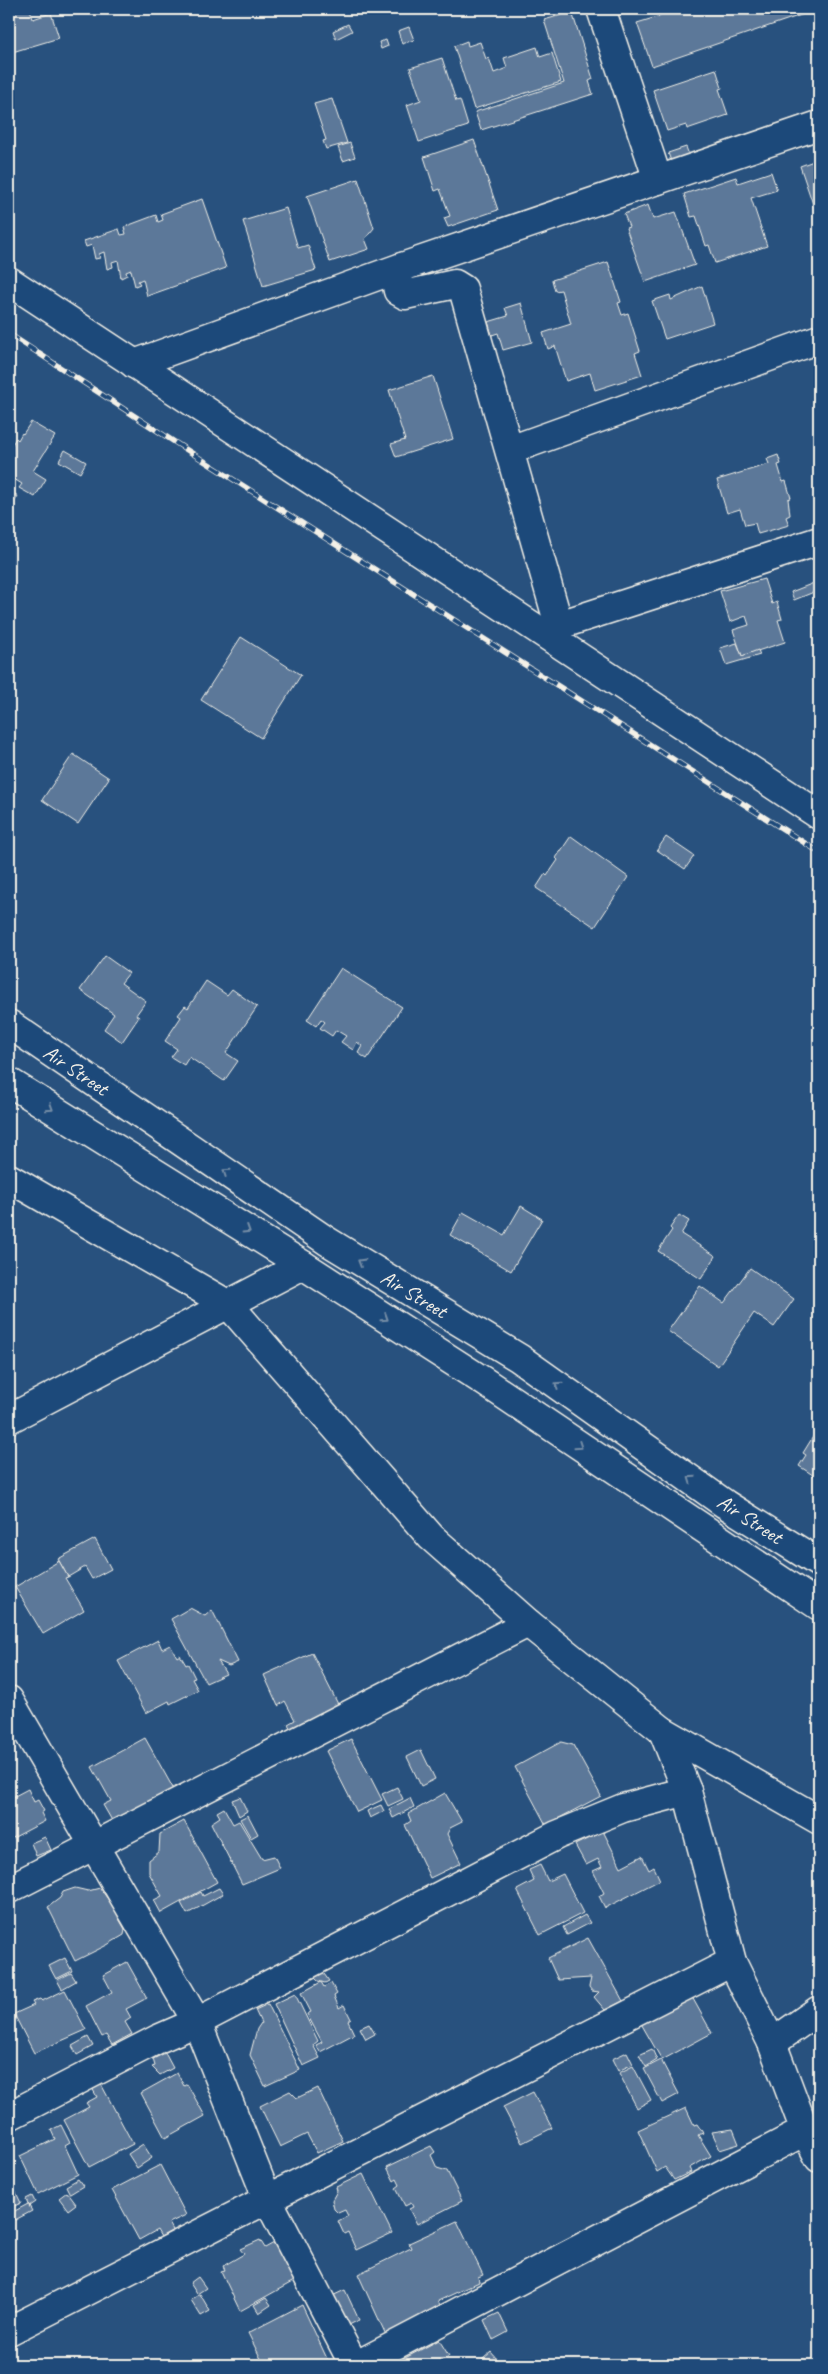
<svg xmlns="http://www.w3.org/2000/svg" width="828" height="2374" font-family="Caveat,sans-serif">
	<style>
		.building { fill: #5b7899; stroke: #f4f1e8 }
		.lines { fill: none; stroke-linecap: round; stroke-linejoin: round }
		.minor-casing { stroke: #f4f1e8; stroke-width: 31 }
		.major-casing { stroke: #f4f1e8; stroke-width: 31 }
		.minor { stroke: #1f4a7a; stroke-width: 28 }
		.major { stroke: #1f4a7a; stroke-width: 28 }
		.rail-casing { stroke: #f4f1e8; stroke-width: 5.5 }
		.rail { stroke: #1f4a7a; stroke-width: 4; stroke-dasharray: 11; stroke-linecap: butt }
		.oneway { stroke: #748da6 }
		.labels { text-anchor: middle; dominant-baseline: central; stroke-width: 5; stroke-linejoin: round; paint-order: stroke }
		.street-label { font-size: 21px; fill: #f4f1e8; stroke: #1f4a7a }
	</style>
	<rect width="100%" height="100%" fill="#28517e"/>
	<filter id="ink" filterUnits="userSpaceOnUse"><feTurbulence type="fractalNoise" baseFrequency=".02" numOctaves="2"/><feDisplacementMap in="SourceGraphic" scale="10" xChannelSelector="R" yChannelSelector="G"/><feConvolveMatrix kernelMatrix="1 2 1 2 8 2 1 2 1" color-interpolation-filters="sRGB"/></filter>
	<g filter="url(#ink)">
		<g class="building">
			<path d="M 9,9 L 30,9 L 33,19 L 51,13 L 59,38 L 9,53 Z"/>
			<path d="M 662,9 L 806,9 L 807,13 L 652,66 L 637,23 L 660,16 L 658,10 Z"/>
			<path d="M 572,12 L 593,79 L 589,81 L 593,94 L 481,130 L 475,112 L 564,83 L 544,20 Z"/>
			<path d="M 348,24 L 352,31 L 336,39 L 333,31 Z"/>
			<path d="M 409,27 L 414,40 L 402,44 L 398,31 Z"/>
			<path d="M 386,40 L 388,46 L 381,49 L 379,42 Z"/>
			<path d="M 467,41 L 468,46 L 480,42 L 486,59 L 489,58 L 494,73 L 507,68 L 504,58 L 537,47 L 540,57 L 552,53 L 561,82 L 474,109 L 454,46 Z"/>
			<path d="M 442,58 L 456,101 L 460,100 L 468,126 L 419,142 L 407,105 L 421,100 L 410,68 Z"/>
			<path d="M 716,69 L 722,88 L 719,89 L 728,115 L 687,129 L 686,125 L 667,131 L 653,90 Z"/>
			<path d="M 332,99 L 347,143 L 326,149 L 323,141 L 326,140 L 314,104 Z"/>
			<path d="M 474,140 L 498,210 L 448,227 L 444,218 L 450,216 L 440,189 L 435,191 L 424,157 Z"/>
			<path d="M 350,143 L 355,157 L 343,161 L 338,147 Z"/>
			<path d="M 686,147 L 689,155 L 671,161 L 668,153 Z"/>
			<path d="M 819,159 L 819,218 L 818,219 L 800,166 Z"/>
			<path d="M 771,172 L 777,190 L 751,198 L 767,246 L 715,263 L 709,245 L 706,246 L 696,216 L 691,217 L 684,194 L 736,177 L 738,183 Z"/>
			<path d="M 358,179 L 374,228 L 365,239 L 369,249 L 330,262 L 307,196 Z"/>
			<path d="M 202,199 L 226,268 L 147,296 L 143,279 L 138,281 L 140,284 L 135,286 L 131,270 L 126,272 L 127,275 L 121,278 L 118,260 L 112,262 L 113,267 L 107,269 L 104,252 L 99,254 L 100,258 L 95,259 L 92,245 L 86,247 L 84,241 L 119,229 L 121,235 L 126,234 L 124,227 L 156,215 L 158,222 L 163,220 L 161,214 Z"/>
			<path d="M 648,205 L 653,219 L 676,212 L 695,265 L 645,282 L 626,228 L 629,227 L 624,214 Z"/>
			<path d="M 286,208 L 298,248 L 308,245 L 316,270 L 263,286 L 243,221 Z"/>
			<path d="M 608,262 L 621,302 L 618,303 L 622,315 L 628,313 L 640,351 L 635,353 L 642,375 L 595,390 L 590,373 L 566,381 L 555,346 L 548,349 L 543,333 L 571,324 L 561,290 L 555,291 L 552,280 Z"/>
			<path d="M 702,286 L 713,323 L 665,339 L 652,301 L 670,295 L 671,300 Z"/>
			<path d="M 521,303 L 532,342 L 503,350 L 498,333 L 492,335 L 488,322 L 508,316 L 505,308 Z"/>
			<path d="M 433,376 L 453,439 L 396,457 L 391,444 L 405,440 L 389,390 Z"/>
			<path d="M 31,422 L 55,436 L 33,471 L 46,479 L 35,497 L 19,488 L 22,484 L 9,476 L 9,449 L 16,438 L 18,440 L 22,433 L 23,434 Z"/>
			<path d="M 65,450 L 86,462 L 80,473 L 59,461 Z"/>
			<path d="M 778,455 L 781,464 L 778,465 L 783,482 L 786,481 L 791,498 L 788,499 L 790,515 L 786,517 L 789,525 L 758,534 L 755,523 L 745,525 L 740,509 L 727,513 L 717,480 L 769,464 L 767,459 Z"/>
			<path d="M 9,490 L 18,496 L 9,510 Z"/>
			<path d="M 764,579 L 772,604 L 777,602 L 782,619 L 778,620 L 785,642 L 742,656 L 733,630 L 749,625 L 746,616 L 730,622 L 720,591 Z"/>
			<path d="M 819,581 L 819,590 L 794,600 L 791,592 Z"/>
			<path d="M 241,637 L 301,675 L 261,738 L 201,700 Z"/>
			<path d="M 737,643 L 742,656 L 758,650 L 760,655 L 726,665 L 720,648 Z"/>
			<path d="M 73,754 L 109,778 L 78,824 L 42,800 Z"/>
			<path d="M 571,836 L 628,877 L 595,927 L 536,888 L 545,874 L 547,876 L 558,860 L 556,858 Z"/>
			<path d="M 666,837 L 694,856 L 685,869 L 657,850 Z"/>
			<path d="M 105,956 L 129,973 L 121,983 L 146,1001 L 136,1015 L 139,1017 L 122,1042 L 104,1029 L 114,1014 L 80,990 Z"/>
			<path d="M 341,968 L 402,1007 L 367,1059 L 358,1053 L 362,1046 L 357,1042 L 353,1050 L 341,1042 L 346,1036 L 336,1030 L 332,1036 L 320,1028 L 325,1022 L 321,1019 L 316,1026 L 307,1020 Z"/>
			<path d="M 206,981 L 227,995 L 232,989 L 257,1007 L 226,1053 L 238,1061 L 224,1081 L 189,1057 L 184,1065 L 171,1057 L 177,1049 L 165,1041 L 181,1017 L 178,1015 L 185,1006 L 188,1008 Z"/>
			<path d="M 521,1206 L 542,1219 L 511,1271 L 450,1235 L 463,1212 L 504,1235 Z"/>
			<path d="M 679,1215 L 689,1221 L 681,1234 L 716,1256 L 701,1279 L 658,1251 L 672,1230 L 670,1228 Z"/>
			<path d="M 750,1268 L 794,1299 L 774,1327 L 754,1313 L 718,1366 L 668,1331 L 700,1286 L 724,1303 Z"/>
			<path d="M 819,1427 L 819,1479 L 799,1466 L 806,1455 L 803,1453 Z"/>
			<path d="M 95,1539 L 111,1569 L 92,1579 L 85,1567 L 68,1577 L 58,1559 Z"/>
			<path d="M 59,1561 L 68,1577 L 65,1578 L 84,1610 L 43,1634 L 15,1587 Z"/>
			<path d="M 190,1608 L 205,1616 L 212,1610 L 238,1662 L 229,1666 L 218,1661 L 226,1674 L 206,1683 L 171,1619 Z"/>
			<path d="M 158,1640 L 162,1649 L 170,1645 L 177,1657 L 180,1655 L 186,1665 L 188,1664 L 195,1678 L 192,1679 L 198,1690 L 170,1704 L 169,1701 L 146,1713 L 118,1661 Z"/>
			<path d="M 312,1653 L 341,1710 L 293,1733 L 288,1724 L 295,1720 L 285,1701 L 278,1706 L 264,1675 Z"/>
			<path d="M 145,1738 L 178,1797 L 114,1824 L 103,1805 L 111,1801 L 92,1767 Z"/>
			<path d="M 351,1739 L 382,1800 L 357,1812 L 326,1751 Z"/>
			<path d="M 561,1742 L 573,1745 L 601,1796 L 546,1825 L 515,1767 Z"/>
			<path d="M 421,1750 L 435,1779 L 421,1786 L 407,1757 Z"/>
			<path d="M 397,1787 L 403,1799 L 388,1806 L 382,1794 Z"/>
			<path d="M 28,1789 L 34,1802 L 38,1800 L 44,1811 L 41,1813 L 45,1821 L 9,1840 L 9,1799 Z"/>
			<path d="M 445,1793 L 462,1822 L 450,1828 L 447,1834 L 461,1863 L 430,1878 L 405,1825 L 411,1821 L 408,1814 Z"/>
			<path d="M 240,1797 L 247,1811 L 239,1816 L 232,1800 Z"/>
			<path d="M 410,1798 L 414,1807 L 393,1818 L 389,1809 Z"/>
			<path d="M 381,1805 L 384,1811 L 370,1818 L 367,1811 Z"/>
			<path d="M 224,1808 L 233,1824 L 239,1821 L 262,1859 L 274,1856 L 280,1868 L 242,1884 L 211,1823 L 220,1817 L 217,1812 Z"/>
			<path d="M 248,1815 L 258,1834 L 251,1838 L 240,1819 Z"/>
			<path d="M 184,1821 L 217,1882 L 161,1913 L 154,1900 L 162,1896 L 149,1873 L 149,1860 L 159,1852 L 160,1834 Z"/>
			<path d="M 603,1831 L 621,1867 L 642,1856 L 649,1870 L 654,1867 L 660,1880 L 605,1908 L 599,1896 L 604,1893 L 593,1871 L 602,1867 L 598,1859 L 586,1865 L 575,1845 Z"/>
			<path d="M 45,1837 L 51,1850 L 36,1856 L 31,1843 Z"/>
			<path d="M 540,1865 L 548,1881 L 563,1874 L 583,1913 L 540,1935 L 517,1890 L 534,1881 L 529,1870 Z"/>
			<path d="M 75,1888 L 88,1891 L 100,1888 L 110,1902 L 113,1901 L 121,1915 L 118,1917 L 125,1929 L 124,1935 L 107,1945 L 75,1961 L 48,1907 L 60,1898 L 63,1892 Z"/>
			<path d="M 219,1888 L 223,1894 L 187,1914 L 181,1903 L 201,1892 L 203,1896 Z"/>
			<path d="M 585,1915 L 590,1923 L 567,1935 L 563,1927 Z"/>
			<path d="M 588,1938 L 623,2001 L 605,2010 L 594,1997 L 599,1992 L 592,1991 L 589,1987 L 591,1978 L 558,1980 L 548,1958 Z"/>
			<path d="M 65,1958 L 72,1971 L 56,1979 L 49,1966 Z"/>
			<path d="M 127,1962 L 147,1998 L 126,2009 L 131,2018 L 125,2022 L 132,2034 L 112,2045 L 106,2035 L 102,2037 L 86,2006 L 112,1992 L 103,1975 Z"/>
			<path d="M 322,1971 L 329,1981 L 325,1983 L 318,1981 L 314,1977 Z"/>
			<path d="M 71,1973 L 76,1981 L 62,1989 L 57,1980 Z"/>
			<path d="M 321,1982 L 324,1987 L 331,1983 L 337,1994 L 334,1996 L 339,2008 L 344,2005 L 351,2019 L 348,2021 L 354,2034 L 320,2052 L 316,2045 L 322,2042 L 307,2014 L 311,2012 L 301,1993 Z"/>
			<path d="M 65,1990 L 86,2030 L 34,2053 L 14,2014 L 34,2005 L 32,2002 L 40,1999 L 42,2001 Z"/>
			<path d="M 295,1994 L 318,2041 L 313,2045 L 320,2058 L 303,2066 L 274,2004 Z"/>
			<path d="M 692,1997 L 712,2033 L 662,2060 L 639,2020 L 664,2007 L 667,2011 Z"/>
			<path d="M 268,2004 L 300,2070 L 265,2086 L 250,2055 L 257,2029 L 261,2023 L 255,2010 Z"/>
			<path d="M 369,2024 L 375,2034 L 366,2039 L 360,2028 Z"/>
			<path d="M 88,2037 L 93,2046 L 77,2055 L 72,2046 Z"/>
			<path d="M 652,2049 L 657,2060 L 646,2067 L 639,2055 Z"/>
			<path d="M 627,2052 L 633,2064 L 618,2071 L 612,2059 Z"/>
			<path d="M 165,2053 L 173,2068 L 160,2075 L 152,2067 L 155,2066 L 153,2059 Z"/>
			<path d="M 661,2060 L 679,2094 L 662,2103 L 644,2069 Z"/>
			<path d="M 633,2066 L 651,2100 L 637,2108 L 619,2073 Z"/>
			<path d="M 177,2073 L 184,2086 L 187,2084 L 205,2116 L 165,2138 L 141,2093 Z"/>
			<path d="M 101,2084 L 133,2144 L 89,2167 L 64,2120 L 89,2107 L 86,2103 L 97,2097 L 92,2088 Z"/>
			<path d="M 318,2088 L 343,2141 L 317,2153 L 307,2134 L 280,2147 L 260,2106 L 290,2091 L 297,2098 Z"/>
			<path d="M 533,2092 L 552,2128 L 522,2143 L 503,2107 Z"/>
			<path d="M 686,2108 L 694,2125 L 697,2124 L 703,2133 L 698,2135 L 711,2156 L 689,2168 L 691,2172 L 674,2180 L 665,2167 L 657,2172 L 638,2130 Z"/>
			<path d="M 61,2125 L 70,2143 L 65,2146 L 78,2174 L 38,2194 L 20,2156 L 55,2139 L 51,2130 Z"/>
			<path d="M 733,2129 L 739,2144 L 720,2150 L 712,2132 Z"/>
			<path d="M 143,2144 L 152,2158 L 137,2168 L 128,2154 Z"/>
			<path d="M 431,2146 L 435,2152 L 431,2155 L 437,2168 L 447,2171 L 462,2201 L 417,2224 L 409,2209 L 413,2207 L 411,2203 L 405,2206 L 396,2188 L 400,2185 L 397,2179 L 394,2181 L 387,2167 Z"/>
			<path d="M 160,2165 L 186,2215 L 169,2223 L 173,2230 L 161,2237 L 157,2230 L 139,2240 L 112,2190 Z"/>
			<path d="M 363,2174 L 392,2233 L 356,2250 L 348,2232 L 344,2234 L 338,2221 L 348,2216 L 345,2210 L 338,2213 L 334,2209 L 332,2200 L 337,2191 L 336,2187 Z"/>
			<path d="M 9,2178 L 21,2203 L 10,2208 L 9,2205 Z"/>
			<path d="M 78,2179 L 83,2186 L 70,2194 L 66,2186 Z"/>
			<path d="M 67,2192 L 76,2204 L 68,2210 L 59,2198 Z"/>
			<path d="M 32,2196 L 35,2202 L 29,2206 L 26,2199 Z"/>
			<path d="M 28,2204 L 32,2211 L 15,2220 L 11,2213 Z"/>
			<path d="M 457,2221 L 483,2275 L 478,2277 L 479,2282 L 438,2301 L 442,2309 L 386,2335 L 358,2274 L 411,2248 L 409,2243 Z"/>
			<path d="M 260,2240 L 265,2248 L 274,2243 L 294,2281 L 240,2311 L 221,2271 L 225,2270 L 223,2266 L 244,2254 L 240,2249 Z"/>
			<path d="M 198,2277 L 206,2288 L 197,2294 L 190,2283 Z"/>
			<path d="M 345,2290 L 359,2320 L 345,2327 L 330,2297 Z"/>
			<path d="M 200,2294 L 210,2311 L 201,2316 L 191,2300 Z"/>
			<path d="M 266,2298 L 271,2305 L 259,2313 L 254,2305 Z"/>
			<path d="M 302,2305 L 330,2365 L 264,2365 L 248,2333 Z"/>
			<path d="M 499,2313 L 508,2332 L 493,2340 L 484,2320 Z"/>
			<path d="M 439,2340 L 449,2356 L 433,2365 L 392,2365 Z"/>
			<path d="M 491,2352 L 502,2365 L 476,2365 Z"/>
		</g>
		<g class="lines">
			<defs>
				<g id="minor">
					<path d="M 601,9 L 658,180"/>
					<path d="M 402,267 L 396,282 L 398,291 L 405,295 L 455,284 L 463,289 L 559,625"/>
					<path d="M 9,281 L 819,815"/>
					<path d="M 134,364 L 402,267 L 819,125"/>
					<path d="M 510,450 L 819,339"/>
					<path d="M 541,631 L 819,541"/>
					<path d="M 9,1178 L 229,1305 L 431,1537 L 528,1623 L 663,1731 L 819,1820"/>
					<path d="M 9,1419 L 303,1265"/>
					<path d="M 9,1700 L 197,2022 L 267,2198 L 354,2365"/>
					<path d="M 663,1731 L 687,1791 L 732,1962 L 772,2043 L 805,2131 L 819,2158"/>
					<path d="M 9,1889 L 528,1623"/>
					<path d="M 772,2043 L 819,2010"/>
					<path d="M 9,2116 L 158,2039 L 197,2022 L 557,1835 L 623,1808 L 687,1791"/>
					<path d="M 9,2331 L 732,1962"/>
					<path d="M 357,2365 L 805,2131"/>
				</g>
				<g id="major">
					<path d="M 9,1024 L 327,1241 L 519,1358 L 725,1504 L 819,1563"/>
					<path d="M 9,1082 L 303,1265 L 485,1382 L 819,1606"/>
				</g>
			</defs>
			<use href="#minor" class="minor-casing"/>
			<use href="#major" class="major-casing"/>
			<use href="#minor" class="minor"/>
			<use href="#major" class="major"/>
			<defs>
				<path id="rail" d="M 9,334 L 176,443 L 819,852"/>
			</defs>
			<use href="#rail" class="rail-casing"/>
			<use href="#rail" class="rail"/>
		</g>
		<defs><path id="oneway-chevron" d="M-2-3.5L2.5 0L-2 3.5" fill="none" stroke-width="1.6" stroke-linecap="round" stroke-linejoin="round" transform="scale(1.25)"/></defs>
		<g class="oneway">
			<use href="#oneway-chevron" transform="translate(50 1108) rotate(33)"/>
			<use href="#oneway-chevron" transform="translate(226 1172) rotate(-146)"/>
			<use href="#oneway-chevron" transform="translate(247 1230) rotate(32)"/>
			<use href="#oneway-chevron" transform="translate(361 1262) rotate(-149)"/>
			<use href="#oneway-chevron" transform="translate(385 1318) rotate(33)"/>
			<use href="#oneway-chevron" transform="translate(558 1385) rotate(-145)"/>
			<use href="#oneway-chevron" transform="translate(579 1446) rotate(34)"/>
			<use href="#oneway-chevron" transform="translate(691 1479) rotate(-145)"/>
		</g>
	</g>
	<g class="labels">
		<g class="street-label">
			<text transform="translate(76 1070) rotate(34)">Air Street</text>
			<text transform="translate(414 1294) rotate(31)">Air Street</text>
			<text transform="translate(750 1519) rotate(33)">Air Street</text>
		</g>
	</g>
	<rect width="828" height="2374" fill="none" stroke="#1f4a7a" stroke-width="30"/>
	<rect x="15" y="15" width="798" height="2344" fill="none" stroke="#f4f1e8" stroke-width="2" filter="url(#ink)"/>
</svg>
